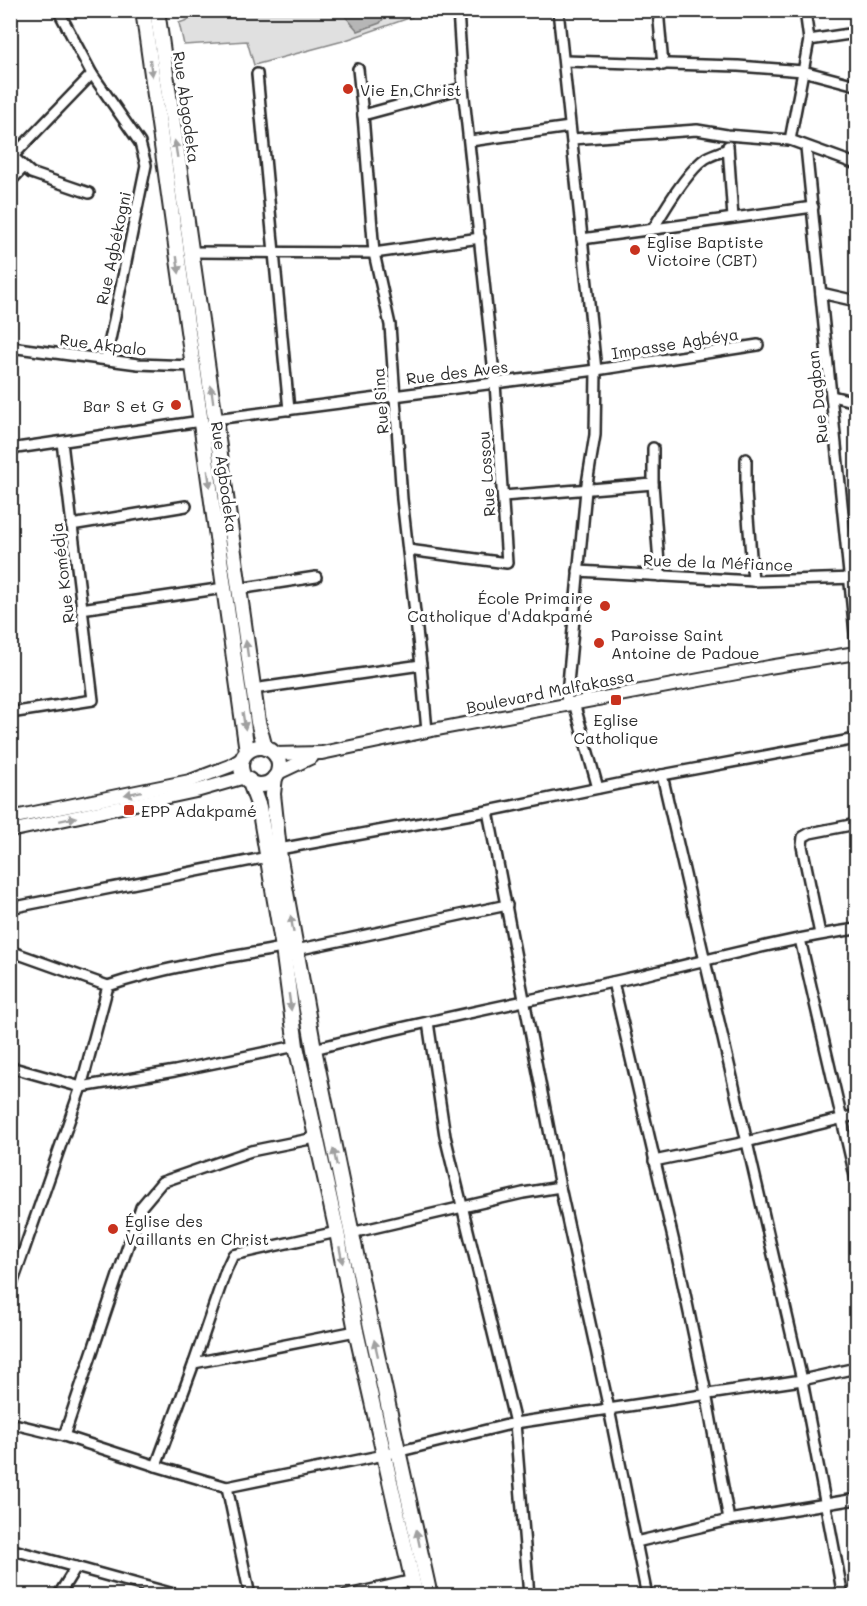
<svg xmlns="http://www.w3.org/2000/svg" width="867" height="1606" font-family="Mali,sans-serif">
	<style>
		.green { fill: #e0e0e0; stroke: #868686; stroke-width: 1.5 }
		.water { fill: #b6b6b6; stroke: #7e7e7e; stroke-width: 1.5 }
		.lines { fill: none; stroke-linecap: round; stroke-linejoin: round }
		.street-casing { stroke: #2b2b2b; stroke-width: 14 }
		.secondary-casing { stroke: #2b2b2b; stroke-width: 16 }
		.primary-casing { stroke: #2b2b2b; stroke-width: 18 }
		.street { stroke: #fff; stroke-width: 9 }
		.secondary { stroke: #fff; stroke-width: 12 }
		.primary { stroke: #fff; stroke-width: 14 }
		.oneway { fill: #a0a0a0 }
		.poi-dot { fill: #c8321e; stroke: #fff; stroke-width: 2 }
		.labels { text-anchor: middle; dominant-baseline: central; stroke-width: 6; stroke-linejoin: round; paint-order: stroke }
		.poi-label { font-size: 16px; fill: #2b2b2b; stroke: #fff; text-anchor: start }
		.street-label { font-size: 16px; fill: #2b2b2b; stroke: #fff }
	</style>
	<rect width="100%" height="100%" fill="#fff"/>
	<filter id="ink" filterUnits="userSpaceOnUse"><feTurbulence type="fractalNoise" baseFrequency=".0167" numOctaves="2"/><feDisplacementMap in="SourceGraphic" scale="12" xChannelSelector="R" yChannelSelector="G"/><feConvolveMatrix kernelMatrix="1 2 1 2 8 2 1 2 1" color-interpolation-filters="sRGB"/></filter>
	<g filter="url(#ink)">
		<path class="green" d="M 212,11 L 412,11 L 412,17 L 343,41 L 254,65 L 247,41 L 184,45 L 179,23 Z"/>
		<path class="water" d="M 343,11 L 343,10 L 389,11 L 380,23 L 358,31 L 344,15 Z"/>
		<g class="lines">
			<defs>
				<g id="street">
					<path d="M 58,10 L 92,74 L 140,143 L 146,165 L 106,359"/>
					<path d="M 558,10 L 596,370 L 595,435 L 586,490 L 566,705"/>
					<path d="M 658,10 L 663,65"/>
					<path d="M 809,40 L 856,33"/>
					<path d="M 564,61 L 738,66 L 803,71 L 856,85"/>
					<path d="M 358,69 L 363,115 L 374,253 L 390,325 L 402,499 L 421,665 L 427,731"/>
					<path d="M 257,74 L 289,410"/>
					<path d="M 363,115 L 463,88"/>
					<path d="M 572,139 L 697,130 L 727,135 L 790,140 L 856,164"/>
					<path d="M 790,140 L 809,40 L 805,10"/>
					<path d="M 470,141 L 570,127"/>
					<path d="M 728,146 L 733,218"/>
					<path d="M 806,147 L 856,643"/>
					<path d="M 10,154 L 31,173 L 89,193"/>
					<path d="M 13,156 L 92,74"/>
					<path d="M 10,182 L 24,167"/>
					<path d="M 653,229 C 664,210 688,170 706,158 C 713,154 721,152 728,149"/>
					<path d="M 582,239 L 813,207"/>
					<path d="M 191,252 L 374,253 L 480,238"/>
					<path d="M 821,293 L 856,301"/>
					<path d="M 10,347 L 138,364 L 192,366"/>
					<path d="M 832,396 L 856,402"/>
					<path d="M 215,419 L 596,370 L 758,345"/>
					<path d="M 653,448 L 653,484 L 660,576"/>
					<path d="M 10,449 L 201,421"/>
					<path d="M 746,459 L 746,492 L 753,581"/>
					<path d="M 503,496 L 653,484"/>
					<path d="M 71,525 L 186,506"/>
					<path d="M 408,550 L 507,563 L 495,383 L 463,88 L 458,10"/>
					<path d="M 578,571 L 753,581 L 856,578"/>
					<path d="M 238,589 L 316,577"/>
					<path d="M 81,609 L 224,588"/>
					<path d="M 253,689 L 421,665"/>
					<path d="M 574,703 L 598,788"/>
					<path d="M 10,713 L 93,700 L 62,442"/>
					<path d="M 662,775 L 802,1380 L 843,1596"/>
					<path d="M 488,811 L 560,1187 L 609,1409 L 647,1596"/>
					<path d="M 279,849 L 488,811 L 662,775 L 856,739"/>
					<path d="M 10,908 L 268,857"/>
					<path d="M 820,934 L 802,846 L 803,837 L 810,833 L 856,824"/>
					<path d="M 800,939 L 856,1180"/>
					<path d="M 296,950 L 507,905"/>
					<path d="M 10,951 L 108,986 L 81,1087 L 10,1290"/>
					<path d="M 613,982 L 676,1251 L 706,1393 L 729,1520"/>
					<path d="M 108,986 C 165,967 224,958 283,948"/>
					<path d="M 428,1022 L 445,1136 L 515,1423 L 529,1596"/>
					<path d="M 314,1049 C 418,1022 524,1002 630,978 C 705,961 780,940 856,929"/>
					<path d="M 10,1067 L 81,1087 L 175,1071 L 296,1046"/>
					<path d="M 654,1161 L 746,1142 L 856,1115"/>
					<path d="M 351,1233 L 523,1193 L 560,1187"/>
					<path d="M 194,1363 L 226,1270 L 233,1255 L 337,1232"/>
					<path d="M 10,1423 L 64,1436 L 156,1466 L 227,1487 L 384,1455 L 515,1423 L 802,1380 L 856,1368"/>
					<path d="M 64,1436 L 141,1207 L 162,1182 L 251,1151 L 315,1138"/>
					<path d="M 156,1466 L 194,1363 L 356,1331"/>
					<path d="M 227,1487 L 250,1596"/>
					<path d="M 636,1542 L 729,1520 L 856,1499"/>
					<path d="M 10,1549 L 181,1596"/>
					<path d="M 58,1596 L 76,1567"/>
					<path d="M 344,1596 L 414,1580"/>
				</g>
				<g id="secondary">
					<path d="M 274,754 L 322,753 L 427,731 L 769,667 L 856,653"/>
					<path d="M 278,773 L 312,757"/>
					<path d="M 10,818 L 190,781 L 230,766 L 243,758"/>
					<path d="M 10,831 L 196,791 L 245,777"/>
				</g>
				<g id="primary">
					<path d="M 143,10 L 247,751"/>
					<path d="M 157,10 L 258,722 L 265,748"/>
					<circle cx="260" cy="766" r="19"/>
					<path d="M 275,777 L 273,794 L 280,859 L 314,1049 L 371,1327 L 430,1596"/>
					<path d="M 249,780 L 259,807 L 283,948 L 296,1046 L 337,1232 L 356,1331 L 416,1596"/>
				</g>
			</defs>
			<use href="#street" class="street-casing"/>
			<use href="#secondary" class="secondary-casing"/>
			<use href="#primary" class="primary-casing"/>
			<use href="#street" class="street"/>
			<use href="#secondary" class="secondary"/>
			<use href="#primary" class="primary"/>
		</g>
		<defs><path id="oneway-solid" d="M-6-.8H1V-3.2L6.5 0L1 3.2V.8H-6Z" transform="scale(1.5)"/></defs>
		<g class="oneway">
			<use href="#oneway-solid" transform="translate(151 68) rotate(83)"/>
			<use href="#oneway-solid" transform="translate(176 149) rotate(-99)"/>
			<use href="#oneway-solid" transform="translate(178 265) rotate(82)"/>
			<use href="#oneway-solid" transform="translate(212 394) rotate(-98)"/>
			<use href="#oneway-solid" transform="translate(209 479) rotate(82)"/>
			<use href="#oneway-solid" transform="translate(247 649) rotate(-98)"/>
			<use href="#oneway-solid" transform="translate(244 721) rotate(81)"/>
			<use href="#oneway-solid" transform="translate(133 793) rotate(168)"/>
			<use href="#oneway-solid" transform="translate(68 819) rotate(-12)"/>
			<use href="#oneway-solid" transform="translate(292 924) rotate(-100)"/>
			<use href="#oneway-solid" transform="translate(290 1002) rotate(82)"/>
			<use href="#oneway-solid" transform="translate(335 1157) rotate(-102)"/>
			<use href="#oneway-solid" transform="translate(341 1255) rotate(79)"/>
			<use href="#oneway-solid" transform="translate(376 1348) rotate(-103)"/>
			<use href="#oneway-solid" transform="translate(418 1538) rotate(-102)"/>
		</g>
	</g>
	<g class="poi-dot">
		<circle cx="348" cy="89" r="6"/>
		<circle cx="635" cy="250" r="6"/>
		<circle cx="176" cy="405" r="6"/>
		<circle cx="605" cy="606" r="6"/>
		<circle cx="599" cy="643" r="6"/>
		<rect x="610" y="694" width="12" height="12" rx="3"/>
		<rect x="123" y="804" width="12" height="12" rx="3"/>
		<circle cx="113" cy="1229" r="6"/>
	</g>
	<g class="labels">
		<g class="poi-label">
			<text x="360" y="89">Vie En Christ</text>
			<text x="647" y="241">Eglise Baptiste<tspan x="647" dy="18">Victoire (CBT)</tspan></text>
			<text x="164" y="405" text-anchor="end">Bar S et G</text>
			<text x="593" y="597" text-anchor="end">École Primaire<tspan x="593" dy="18">Catholique d'Adakpamé</tspan></text>
			<text x="611" y="634">Paroisse Saint<tspan x="611" dy="18">Antoine de Padoue</tspan></text>
			<text x="616" y="719" text-anchor="middle">Eglise<tspan x="616" dy="18">Catholique</tspan></text>
			<text x="141" y="810">EPP Adakpamé</text>
			<text x="125" y="1220">Église des<tspan x="125" dy="18">Vaillants en Christ</tspan></text>
		</g>
		<g class="street-label">
			<text transform="translate(187 107) rotate(82)">Rue Abgodeka</text>
			<text transform="translate(113 248) rotate(-78)">Rue Agbékogni</text>
			<text transform="translate(675 343) rotate(-9)">Impasse Agbéya</text>
			<text transform="translate(103 344) rotate(7)">Rue Akpalo</text>
			<text transform="translate(457 372) rotate(-7)">Rue des Aves</text>
			<text transform="translate(817 397) rotate(-96)">Rue Dagban</text>
			<text transform="translate(380 401) rotate(-94)">Rue Sina</text>
			<text transform="translate(486 474) rotate(-94)">Rue Lossou</text>
			<text transform="translate(225 477) rotate(82)">Rue Agbodeka</text>
			<text transform="translate(718 562) rotate(2)">Rue de la Méfiance</text>
			<text transform="translate(62 573) rotate(-97)">Rue Komédja</text>
			<text transform="translate(550 691) rotate(-11)">Boulevard Malfakassa</text>
		</g>
	</g>
	<rect width="867" height="1606" fill="none" stroke="#fff" stroke-width="36"/>
	<rect x="18" y="18" width="831" height="1570" fill="none" stroke="#2b2b2b" stroke-width="2" filter="url(#ink)"/>
</svg>
